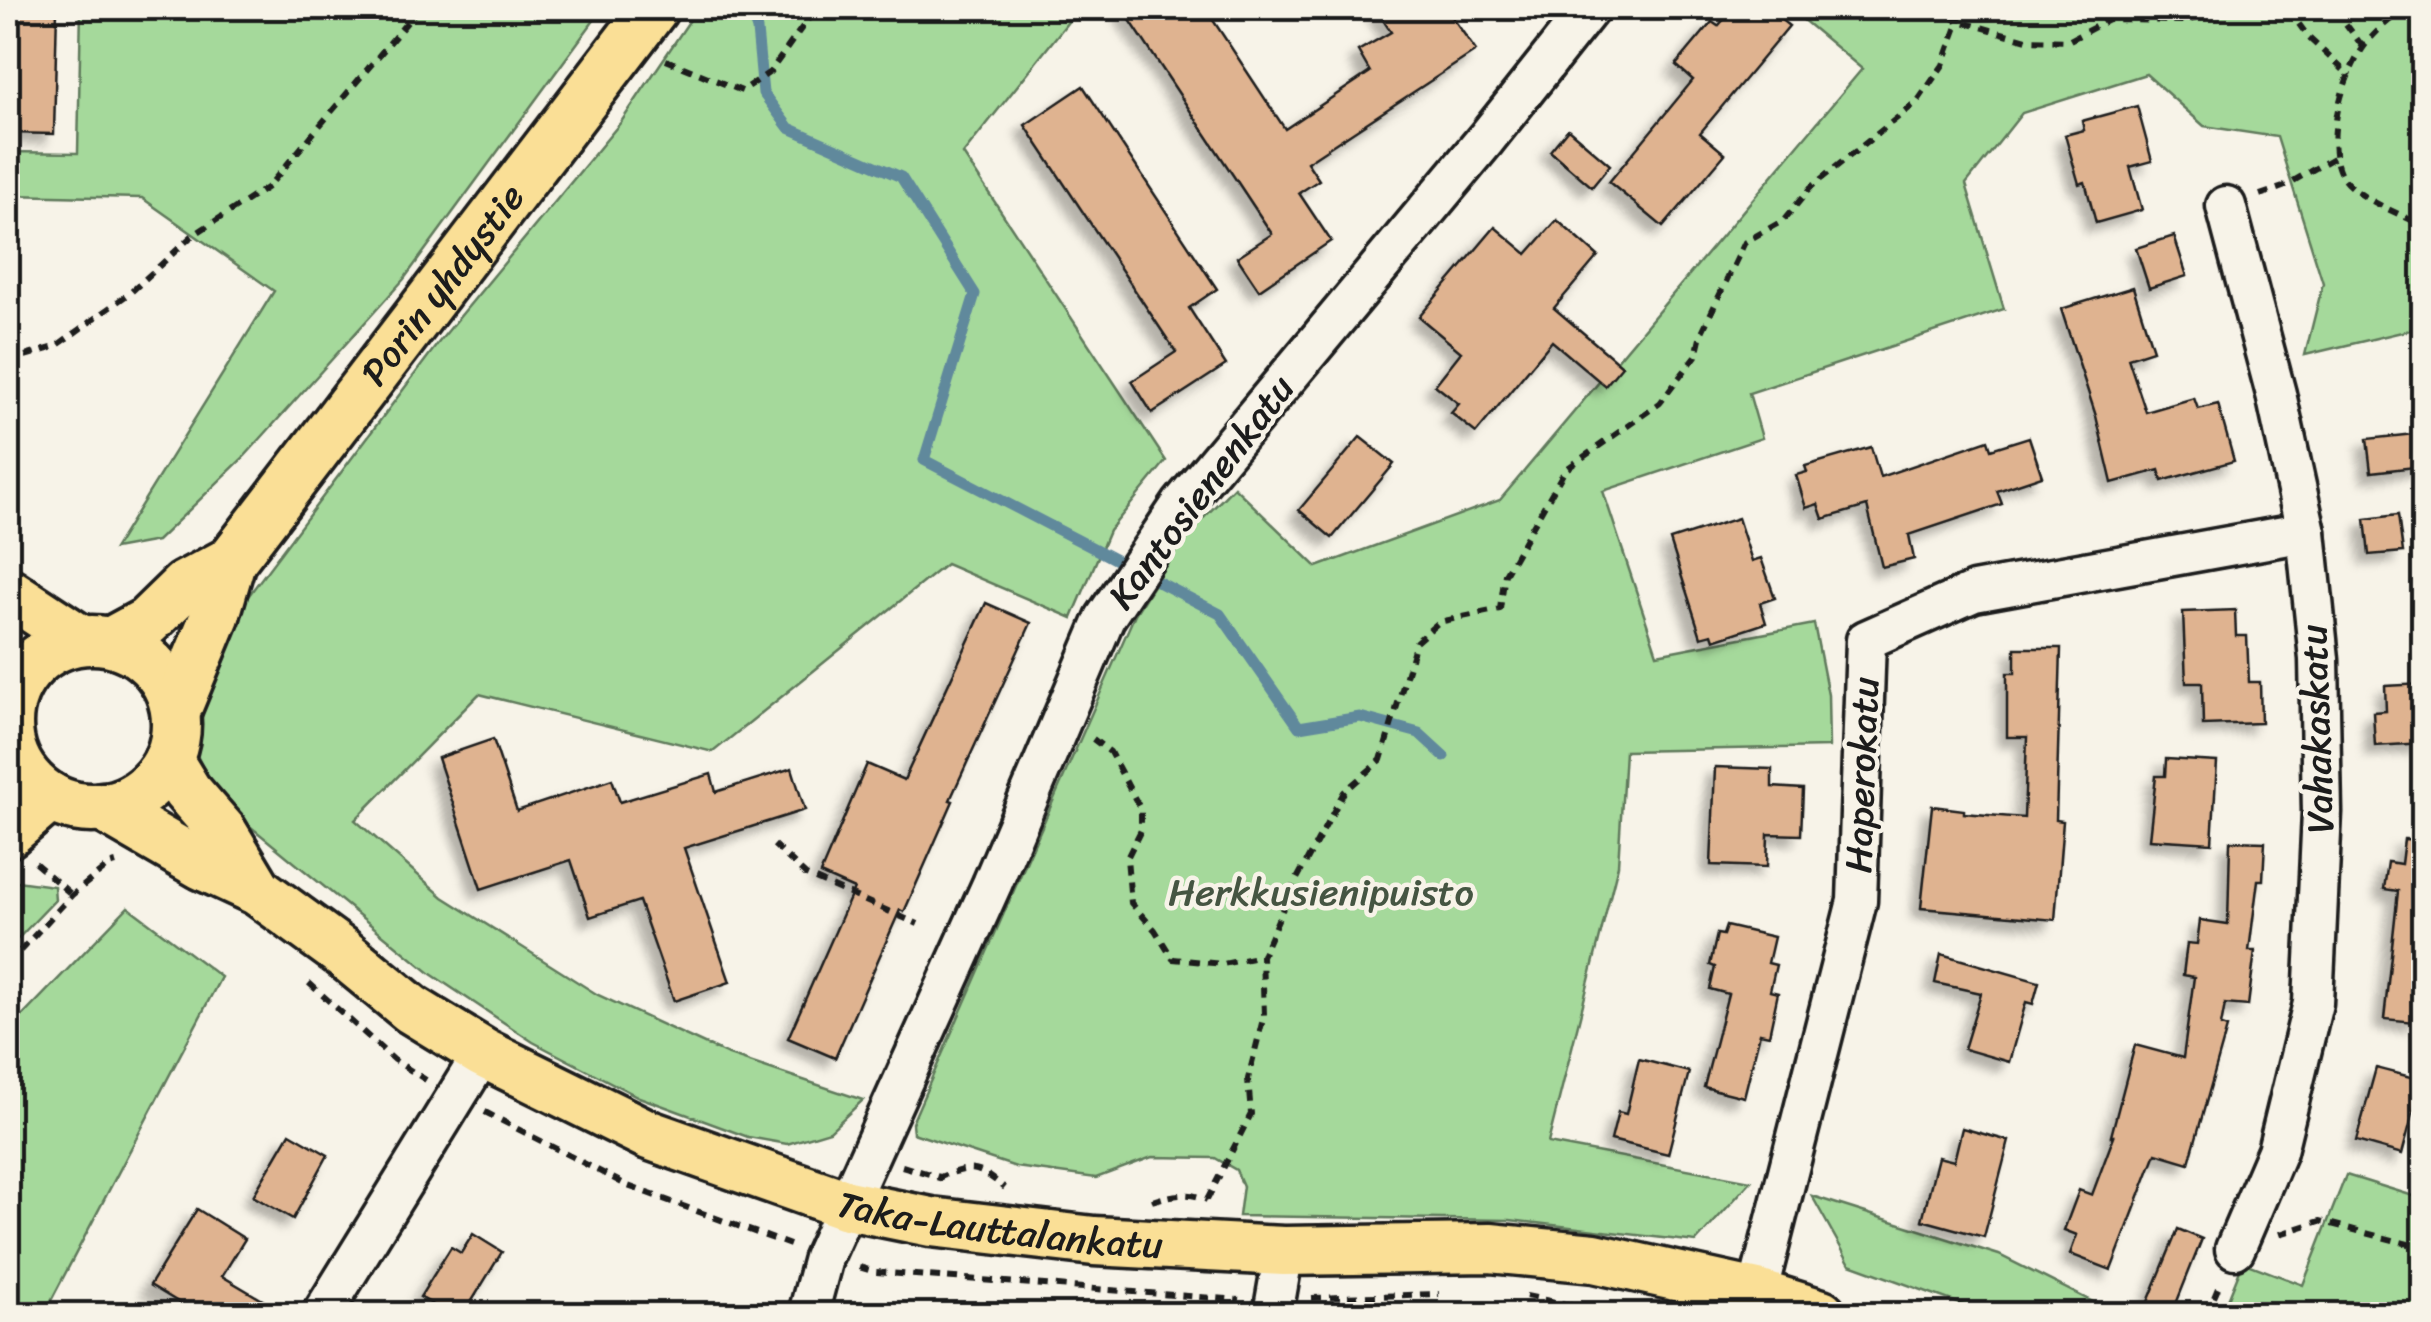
<svg xmlns="http://www.w3.org/2000/svg" width="2431" height="1322" font-family="Sriracha,sans-serif">
	<style>
		.green { fill: #a5d99b; stroke: #607a5c; stroke-width: 2.5 }
		.lines { fill: none; stroke-linecap: round; stroke-linejoin: round }
		.stream { stroke: #61899c; stroke-width: 11 }
		.building { fill: #dfb390; stroke: #1c1c1c; stroke-width: 2.5; filter: url(#shadow) }
		.minor-casing { stroke: #1c1c1c; stroke-width: 45 }
		.major-casing { stroke: #1c1c1c; stroke-width: 55 }
		.path { stroke: #1c1c1c; stroke-width: 6; stroke-dasharray: 10 8; stroke-linecap: butt }
		.minor { stroke: #f7f3e8; stroke-width: 38 }
		.major { stroke: #fadf96; stroke-width: 48 }
		.labels { text-anchor: middle; dominant-baseline: central; stroke-width: 9; stroke-linejoin: round; paint-order: stroke }
		.street-label { font-size: 38px; fill: #1c1c1c; stroke: #f7f3e8 }
		.park-label { font-size: 38px; fill: #455542; stroke: #f7f3e8 }
	</style>
	<defs>
		<filter id="shadow"><feDropShadow dx="-9" dy="9" stdDeviation="5" flood-color="#0004"/></filter>
	</defs>
	<rect width="100%" height="100%" fill="#f7f3e8"/>
	<filter id="ink" filterUnits="userSpaceOnUse"><feTurbulence type="fractalNoise" baseFrequency=".01" numOctaves="2"/><feDisplacementMap in="SourceGraphic" scale="20" xChannelSelector="R" yChannelSelector="G"/><feConvolveMatrix kernelMatrix="1 2 1 2 8 2 1 2 1" color-interpolation-filters="sRGB"/></filter>
	<g filter="url(#ink)">
		<g class="green">
			<path d="M 81,8 L 603,8 L 404,279 L 245,456 L 157,541 L 114,549 L 274,291 L 142,198 L 8,195 L 8,152 L 78,153 Z"/>
			<path d="M 698,8 L 1079,8 L 963,154 L 1166,461 L 1109,531 L 1072,618 L 946,564 L 713,752 L 479,694 L 355,820 L 443,897 L 598,995 L 726,1054 L 863,1100 L 830,1131 L 787,1144 L 748,1137 L 639,1097 L 533,1042 L 431,974 L 218,800 L 194,749 L 206,679 L 240,607 L 439,342 L 621,122 Z"/>
			<path d="M 1789,8 L 2423,8 L 2423,327 L 2305,355 L 2323,283 L 2277,137 L 2204,126 L 2146,74 L 2022,113 L 1966,184 L 2004,309 L 1749,393 L 1762,438 L 1603,491 L 1657,654 L 1814,624 L 1828,695 L 1829,747 L 1625,751 L 1618,865 L 1548,1143 L 1751,1181 L 1696,1242 L 1510,1220 L 1239,1216 L 1243,1186 L 1236,1170 L 1215,1158 L 1152,1157 L 1096,1178 L 1016,1167 L 913,1133 L 912,1123 L 1135,614 L 1181,541 L 1234,487 L 1317,567 L 1500,500 L 1862,69 Z"/>
			<path d="M 17,881 L 54,886 L 55,900 L 8,949 L 8,886 Z"/>
			<path d="M 128,907 L 221,977 L 44,1314 L 8,1314 L 8,1031 Z"/>
			<path d="M 2346,1175 L 2423,1199 L 2423,1314 L 2222,1314 L 2243,1262 L 2303,1285 Z"/>
			<path d="M 1812,1196 L 1999,1255 L 2117,1314 L 1988,1314 L 1850,1264 Z"/>
		</g>
		<g class="lines">
			<path class="stream" d="M 750,8 L 757,30 L 763,93 L 789,128 L 901,177 L 975,294 L 924,460 L 1220,614 L 1299,727 L 1360,717 L 1419,733 L 1444,756"/>
		</g>
		<g class="building">
			<path d="M 8,8 L 57,8 L 54,134 L 8,133 Z"/>
			<path d="M 1122,8 L 1205,8 L 1285,129 L 1370,72 L 1358,51 L 1391,32 L 1375,8 L 1446,8 L 1476,51 L 1307,162 L 1319,180 L 1299,193 L 1331,241 L 1259,290 L 1237,257 L 1272,234 Z"/>
			<path d="M 1734,8 L 1766,8 L 1789,26 L 1700,133 L 1725,154 L 1663,227 L 1609,182 L 1693,80 L 1676,65 L 1712,22 L 1718,26 Z"/>
			<path d="M 1083,86 L 1217,289 L 1189,308 L 1226,365 L 1152,413 L 1132,381 L 1176,352 L 1025,125 Z"/>
			<path d="M 2137,106 L 2152,161 L 2130,167 L 2142,210 L 2096,223 L 2085,182 L 2079,184 L 2065,135 L 2084,130 L 2082,121 Z"/>
			<path d="M 1568,129 L 1610,165 L 1592,187 L 1550,151 Z"/>
			<path d="M 1557,220 L 1598,256 L 1554,308 L 1622,366 L 1605,386 L 1552,341 L 1476,433 L 1451,413 L 1459,404 L 1435,385 L 1461,352 L 1419,317 L 1495,227 L 1527,254 Z"/>
			<path d="M 2174,236 L 2187,276 L 2149,288 L 2136,248 Z"/>
			<path d="M 2133,287 L 2153,350 L 2128,358 L 2146,412 L 2194,398 L 2198,409 L 2218,404 L 2234,461 L 2162,481 L 2159,470 L 2112,483 L 2096,416 L 2061,309 Z"/>
			<path d="M 2424,433 L 2424,466 L 2371,472 L 2367,439 Z"/>
			<path d="M 1360,437 L 1394,464 L 1332,538 L 1299,510 Z"/>
			<path d="M 2029,437 L 2042,476 L 1997,491 L 2002,504 L 1909,535 L 1914,559 L 1882,567 L 1867,506 L 1823,519 L 1818,504 L 1806,508 L 1796,475 L 1807,472 L 1805,466 L 1871,447 L 1880,477 L 1988,440 L 1991,449 Z"/>
			<path d="M 2398,515 L 2403,552 L 2369,555 L 2365,519 Z"/>
			<path d="M 1738,518 L 1752,561 L 1761,558 L 1775,598 L 1760,603 L 1766,623 L 1714,640 L 1712,634 L 1701,637 L 1670,540 Z"/>
			<path d="M 986,603 L 1031,623 L 950,800 L 953,801 L 904,912 L 900,910 L 835,1058 L 788,1038 L 854,889 L 820,874 L 867,764 L 904,780 Z"/>
			<path d="M 2235,610 L 2236,636 L 2247,636 L 2249,682 L 2260,682 L 2261,723 L 2203,725 L 2202,683 L 2186,683 L 2183,612 Z"/>
			<path d="M 2015,648 L 2061,648 L 2056,820 L 2063,821 L 2055,920 L 1921,908 L 1932,806 L 1964,810 L 1964,813 L 2024,818 L 2027,737 L 2007,737 L 2007,673 L 2015,673 Z"/>
			<path d="M 2424,684 L 2424,743 L 2375,746 L 2373,712 L 2386,711 L 2385,686 Z"/>
			<path d="M 493,739 L 517,811 L 612,779 L 620,802 L 711,774 L 716,792 L 792,768 L 805,810 L 684,848 L 730,982 L 674,1001 L 639,901 L 590,917 L 571,860 L 481,889 L 438,758 Z"/>
			<path d="M 2166,759 L 2217,762 L 2212,843 L 2149,839 L 2156,776 L 2165,776 Z"/>
			<path d="M 1715,767 L 1772,769 L 1772,787 L 1803,789 L 1801,835 L 1768,834 L 1767,867 L 1711,865 Z"/>
			<path d="M 2404,839 L 2424,840 L 2424,1014 L 2416,1013 L 2415,1022 L 2384,1019 L 2398,891 L 2384,889 L 2388,862 L 2401,864 Z"/>
			<path d="M 2230,841 L 2265,842 L 2263,880 L 2258,880 L 2249,951 L 2255,951 L 2248,1006 L 2225,1004 L 2221,1026 L 2227,1028 L 2189,1163 L 2156,1153 L 2111,1270 L 2070,1254 L 2077,1235 L 2064,1230 L 2079,1190 L 2092,1195 L 2114,1136 L 2111,1136 L 2135,1045 L 2183,1058 L 2194,977 L 2183,975 L 2187,943 L 2197,944 L 2200,920 L 2228,924 Z"/>
			<path d="M 1726,926 L 1774,937 L 1768,963 L 1776,965 L 1770,991 L 1778,993 L 1769,1035 L 1760,1033 L 1744,1097 L 1704,1087 L 1728,994 L 1710,989 L 1715,967 L 1710,965 L 1717,934 L 1723,935 Z"/>
			<path d="M 1941,954 L 2039,982 L 2033,1004 L 2026,1002 L 2009,1062 L 1964,1049 L 1981,993 L 1935,983 Z"/>
			<path d="M 1639,1059 L 1689,1072 L 1668,1154 L 1611,1140 L 1618,1112 L 1626,1114 Z"/>
			<path d="M 2376,1068 L 2422,1080 L 2402,1154 L 2356,1141 Z"/>
			<path d="M 1962,1128 L 2009,1141 L 1984,1237 L 1922,1220 L 1938,1157 L 1954,1161 Z"/>
			<path d="M 290,1133 L 328,1155 L 293,1219 L 253,1196 Z"/>
			<path d="M 197,1209 L 245,1239 L 222,1276 L 286,1314 L 198,1314 L 150,1285 Z"/>
			<path d="M 2178,1229 L 2202,1239 L 2172,1314 L 2143,1314 Z"/>
			<path d="M 473,1234 L 502,1252 L 464,1314 L 449,1314 L 420,1297 L 451,1247 L 461,1253 Z"/>
		</g>
		<g class="lines">
			<defs>
				<g id="minor">
					<path d="M 2226,206 L 2276,394 L 2306,532 L 2319,659 L 2322,812 L 2313,1003 L 2277,1151 L 2235,1249"/>
					<path d="M 1757,1294 L 1857,901 L 1866,640 L 1974,592 L 2306,532"/>
					<path d="M 322,1314 L 483,1053"/>
					<path d="M 808,1314 L 823,1258 L 992,884 L 1105,618 L 1181,505 L 1486,139 L 1590,8"/>
					<path d="M 1273,1314 L 1284,1251"/>
				</g>
				<g id="major">
					<path d="M 8,592 L 81,640"/>
					<circle cx="92" cy="724" r="84"/>
					<path d="M 112,641 L 147,622 L 184,586 L 231,561"/>
					<path id="s1" d="M 176,711 L 215,616 L 231,561 L 654,8"/>
					<path d="M 168,760 L 187,791 L 222,831 L 258,891"/>
					<path id="s2" d="M 102,807 L 202,865 L 258,891 L 343,953 L 411,1009 L 483,1053 L 649,1135 L 847,1205 L 931,1222 L 1094,1241 L 1284,1251 L 1490,1248 L 1594,1258 L 1757,1294 L 1821,1314"/>
					<path d="M 8,833 L 50,797"/>
				</g>
			</defs>
			<use href="#minor" class="minor-casing"/>
			<use href="#major" class="major-casing"/>
			<g class="path">
				<path d="M 1932,8 L 1959,21 L 2027,40 L 2068,41 L 2108,20 L 2187,21 L 2232,8"/>
				<path d="M 2269,8 L 2291,13 L 2309,38 L 2350,76"/>
				<path d="M 2339,8 L 2340,16 L 2363,47"/>
				<path d="M 2406,8 C 2391,18 2377,30 2366,44 C 2343,73 2322,145 2343,178 C 2355,197 2402,215 2424,226"/>
				<path d="M 666,60 L 742,91 L 770,72 L 816,8"/>
				<path d="M 2260,195 L 2283,187 L 2335,157"/>
				<path d="M 8,361 L 55,347 L 131,292 L 192,236 L 268,187 L 419,8"/>
				<path d="M 1093,739 L 1110,752 L 1141,810 L 1141,830 L 1127,858 L 1131,903 L 1155,930 L 1173,959 L 1223,964 L 1262,956"/>
				<path d="M 774,845 L 806,875 L 918,924"/>
				<path d="M 35,863 L 72,895"/>
				<path d="M 8,964 L 72,895 L 109,865 L 116,863"/>
				<path d="M 309,983 L 394,1060 L 426,1080"/>
				<path d="M 485,1112 L 628,1186 L 790,1245"/>
				<path d="M 902,1166 L 940,1177"/>
				<path d="M 939,1181 L 940,1177 C 972,1165 978,1166 1005,1188"/>
				<path d="M 1207,1200 L 1251,1114 L 1248,1079 L 1264,1015 L 1262,956 L 1291,890 L 1344,792 L 1381,760 L 1416,642 L 1439,622 L 1500,609 L 1505,574 L 1565,470 L 1660,403 L 1696,356 L 1701,334 L 1745,242 L 1784,220 L 1811,187 L 1917,102 L 1943,65 L 1959,21 L 1961,8"/>
				<path d="M 1152,1201 C 1172,1195 1188,1191 1207,1200"/>
				<path d="M 2280,1234 L 2320,1221 L 2424,1248"/>
				<path d="M 859,1267 L 876,1272 L 1239,1300"/>
				<path d="M 1526,1296 L 1613,1314"/>
				<path d="M 1312,1298 L 1439,1294"/>
				<path d="M 2207,1314 L 2221,1281"/>
			</g>
			<use href="#minor" class="minor"/>
			<use href="#major" class="major"/>
		</g>
	</g>
	<g class="labels">
		<g class="street-label">
			<text stroke="none"><textPath href="#s1" startOffset="508">Porin yhdystie</textPath></text>
			<text transform="translate(1201 492) rotate(-53)">Kantosienenkatu</text>
			<text transform="translate(2317 729) rotate(-92)">Vahakaskatu</text>
			<text transform="translate(1862 775) rotate(-88)">Haperokatu</text>
			<text stroke="none"><textPath href="#s2" startOffset="1005">Taka-Lauttalankatu</textPath></text>
		</g>
		<g class="park-label">
			<text x="1321" y="892">Herkkusienipuisto</text>
		</g>
	</g>
	<rect width="2431" height="1322" fill="none" stroke="#f7f3e8" stroke-width="40"/>
	<rect x="20" y="20" width="2391" height="1282" fill="none" stroke="#1c1c1c" stroke-width="4" filter="url(#ink)"/>
</svg>
